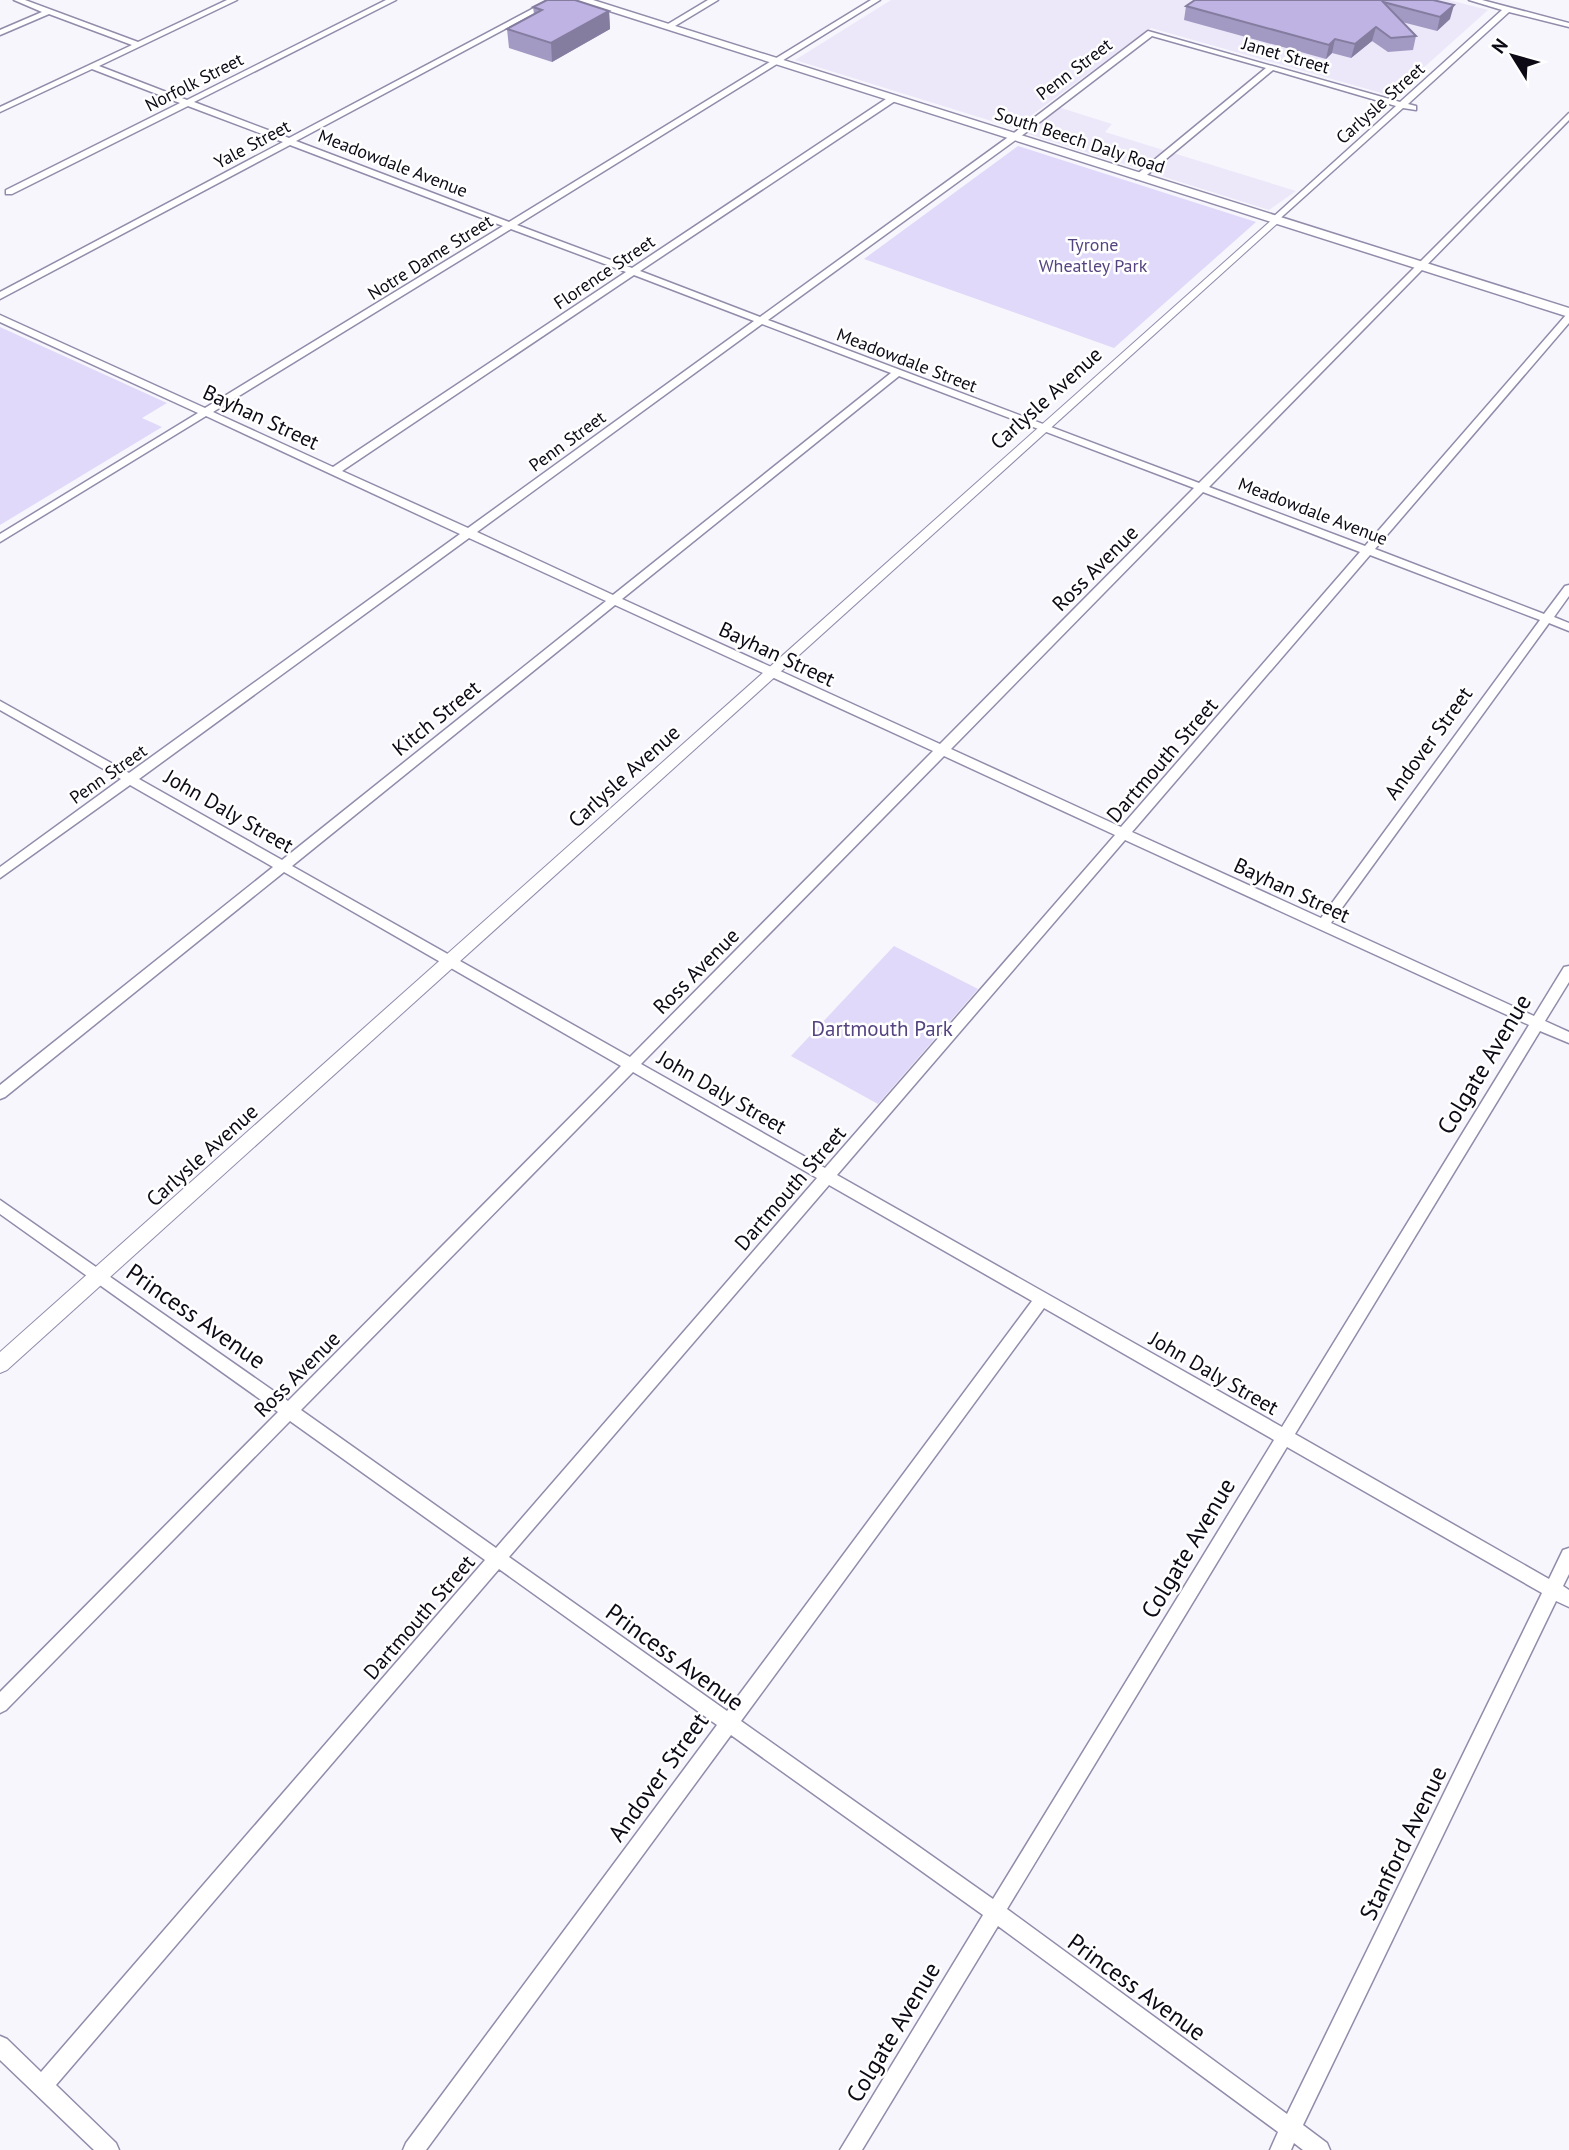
<svg xmlns="http://www.w3.org/2000/svg" width="1569" height="2150" font-family="'PT Sans',sans-serif">
	<style>
		.built { fill: #ece8f9 }
		.green { fill: #e0d9f9 }
		.lines { fill: none; stroke-linecap: round; stroke-linejoin: round }
		.minor-casing { stroke: #928baa; stroke-width: 3 }
		.tertiary-casing { stroke: #928baa; stroke-width: 2 }
		.secondary-casing { stroke: #928baa; stroke-width: 3 }
		.minor { fill: #fff; fill-rule: evenodd }
		.tertiary { fill: #fff; fill-rule: evenodd }
		.secondary { fill: #fff; fill-rule: evenodd }
		.wall { fill: #a39ac3 }
		.shaded-wall { fill: #857d9f }
		.building { fill: #beb3e3; stroke: #857d9f; stroke-width: 2 }
		.labels { text-anchor: middle; dominant-baseline: central; stroke-width: 5; stroke-linejoin: round; paint-order: stroke }
		.far-street-label { font-size: 18px; fill: #0d0a15; stroke: #fff }
		.far-park-label { font-size: 18px; fill: #554480; stroke: #fff }
		.street-label { font-size: 21px; fill: #0d0a15; stroke: #fff }
		.park-label { font-size: 21px; fill: #554480; stroke: #fff }
		.near-street-label { font-size: 24px; fill: #0d0a15; stroke: #fff }
	</style>
	<rect width="100%" height="100%" fill="#f7f6fd"/>
	<g class="built">
		<path d="M 891,0 L 1449,0 L 1488,10 L 1392,96 L 1151,28 L 1014,128 L 795,60 Z"/>
		<path d="M 1058,107 L 1112,124 L 1105,132 L 1296,191 L 1269,210 L 1028,134 Z"/>
	</g>
	<g class="green">
		<path d="M 1018,146 L 1256,222 L 1114,348 L 864,259 Z"/>
		<path d="M 0,327 L 167,403 L 142,418 L 162,427 L 0,525 Z"/>
		<path d="M 894,946 L 978,989 L 878,1104 L 791,1056 Z"/>
	</g>
	<g class="lines">
		<defs>
			<g id="minor">
				<path d="M 14,0 L 25,0 L 138,42 L 227,0 L 237,0 L 99,66 L 187,100 L 386,0 L 396,0 L 194,102 L 289,138 L 549,0 L 559,0 L 296,141 L 509,222 L 871,0 L 880,0 L 517,225 L 632,268 L 889,97 L 895,97 L 895,101 L 640,271 L 760,317 L 1022,127 L 1148,31 L 1400,102 L 1502,10 L 1469,0 L 1482,0 L 1569,23 L 1569,27 L 1509,12 L 1408,104 L 1416,106 L 1416,110 L 1403,108 L 1275,223 L 1271,220 L 1272,218 L 1396,106 L 1273,70 L 1142,179 L 1136,179 L 1136,175 L 1266,68 L 1152,36 L 1028,131 L 768,320 L 1199,483 L 1569,113 L 1569,120 L 1209,487 L 1365,546 L 1566,315 L 1569,314 L 1569,323 L 1375,549 L 1544,614 L 1565,586 L 1569,585 L 1569,596 L 1554,617 L 1569,623 L 1569,631 L 1549,623 L 1331,923 L 1534,1016 L 1564,967 L 1569,966 L 1569,982 L 1545,1021 L 1569,1032 L 1569,1043 L 1540,1031 L 1295,1434 L 1549,1579 L 1563,1550 L 1569,1548 L 1569,1574 L 1563,1586 L 1569,1590 L 1569,1607 L 1556,1601 L 1303,2125 L 1327,2143 L 1330,2150 L 1303,2150 L 1294,2143 L 1291,2150 L 1270,2150 L 1278,2132 L 998,1926 L 862,2150 L 840,2150 L 983,1915 L 731,1735 L 426,2150 L 403,2150 L 406,2143 L 717,1725 L 499,1569 L 56,2085 L 116,2143 L 119,2150 L 94,2150 L 0,2060 L 0,2036 L 7,2039 L 41,2072 L 485,1560 L 290,1421 L 6,1710 L 0,1713 L 0,1692 L 278,1412 L 0,1214 L 0,1200 L 288,1401 L 621,1066 L 284,872 L 5,1097 L 0,1099 L 0,1085 L 273,867 L 130,785 L 0,878 L 0,867 L 121,779 L 0,710 L 0,701 L 129,773 L 460,534 L 206,416 L 0,542 L 0,534 L 198,413 L 0,322 L 0,315 L 205,408 L 503,226 L 290,145 L 0,299 L 0,292 L 283,142 L 188,106 L 12,194 L 6,194 L 6,190 L 180,103 L 92,69 L 0,112 L 0,107 L 132,45 L 49,14 L 0,35 L 0,30 L 42,12 ZM 511,229 L 626,272 L 333,467 L 213,412 ZM 634,275 L 754,321 L 468,528 L 342,471 ZM 762,324 L 891,373 L 613,595 L 477,532 ZM 899,376 L 1194,488 L 940,744 L 622,599 ZM 1203,492 L 1360,552 L 1121,827 L 951,749 ZM 469,538 L 606,601 L 282,860 L 139,779 ZM 1370,555 L 1540,620 L 1321,918 L 1132,832 ZM 615,605 L 933,751 L 630,1057 L 292,866 ZM 944,756 L 1115,835 L 825,1168 L 641,1064 ZM 1125,840 L 1529,1025 L 1282,1427 L 837,1175 ZM 633,1072 L 817,1178 L 496,1548 L 301,1410 ZM 829,1185 L 1032,1301 L 727,1711 L 509,1557 ZM 1044,1308 L 1274,1440 L 993,1899 L 741,1721 ZM 1287,1447 L 1542,1593 L 1287,2114 L 1007,1909 Z"/>
				<path d="M 708,0 L 718,0 L 670,29 L 663,27 Z"/>
			</g>
			<path id="tertiary" d="M 1275,217 L 1281,220 L 1279,222 L 7,1370 L 0,1373 L 0,1352 Z"/>
			<path id="secondary" d="M 575,0 L 593,0 L 1569,308 L 1569,317 Z"/>
		</defs>
		<use href="#minor" class="minor-casing"/>
		<use href="#tertiary" class="tertiary-casing"/>
		<use href="#secondary" class="secondary-casing"/>
		<use href="#minor" class="minor"/>
		<use href="#tertiary" class="tertiary"/>
		<use href="#secondary" class="secondary"/>
	</g>
	<g class="wall">
		<path d="M 1433,0 L 1450,19 L 1437,31 L 1402,22 L 1416,36 L 1413,50 L 1388,52 L 1372,41 L 1351,58 L 1332,53 L 1326,59 L 1184,20 L 1186,6 Z"/>
		<path d="M 533,7 L 609,11 L 610,29 L 552,62 L 509,48 L 507,29 L 534,14 Z"/>
	</g>
	<g class="shaded-wall">
		<path d="M 1454,5 L 1450,19 L 1437,31 L 1440,17 Z"/>
		<path d="M 609,11 L 610,29 L 552,62 L 551,43 Z"/>
		<path d="M 1376,27 L 1372,41 L 1351,58 L 1355,44 Z"/>
		<path d="M 1335,39 L 1332,53 L 1326,59 L 1329,45 Z"/>
	</g>
	<g class="building">
		<path d="M 547,0 L 575,0 L 609,11 L 551,43 L 507,29 L 542,10 L 533,7 Z"/>
		<path d="M 1195,0 L 1433,0 L 1454,5 L 1440,17 L 1383,2 L 1416,36 L 1391,38 L 1376,27 L 1355,44 L 1335,39 L 1329,45 L 1186,6 Z"/>
	</g>
	<g class="labels">
		<g class="far-street-label">
			<text transform="translate(1286 55) rotate(16)">Janet Street</text>
			<text transform="translate(1074 69) rotate(-37)">Penn Street</text>
			<text transform="translate(194 82) rotate(-27)">Norfolk Street</text>
			<text transform="translate(1380 103) rotate(-42)">Carlysle Street</text>
			<text transform="translate(1080 140) rotate(18)">South Beech Daly Road</text>
			<text transform="translate(252 144) rotate(-28)">Yale Street</text>
			<text transform="translate(393 163) rotate(21)">Meadowdale Avenue</text>
			<text transform="translate(430 257) rotate(-32)">Notre Dame Street</text>
			<text transform="translate(604 272) rotate(-34)">Florence Street</text>
			<text transform="translate(907 360) rotate(21)">Meadowdale Street</text>
			<text transform="translate(567 441) rotate(-36)">Penn Street</text>
			<text transform="translate(1313 511) rotate(21)">Meadowdale Avenue</text>
			<text transform="translate(108 774) rotate(-35)">Penn Street</text>
		</g>
		<g class="far-park-label">
			<text x="1093" y="244">Tyrone<tspan x="1093" dy="21">Wheatley Park</tspan></text>
		</g>
		<g class="street-label">
			<text transform="translate(1046 398) rotate(-42)">Carlysle Avenue</text>
			<text transform="translate(261 417) rotate(25)">Bayhan Street</text>
			<text transform="translate(1095 568) rotate(-45)">Ross Avenue</text>
			<text transform="translate(777 654) rotate(25)">Bayhan Street</text>
			<text transform="translate(436 718) rotate(-39)">Kitch Street</text>
			<text transform="translate(1428 743) rotate(-54)">Andover Street</text>
			<text transform="translate(1162 760) rotate(-49)">Dartmouth Street</text>
			<text transform="translate(624 776) rotate(-42)">Carlysle Avenue</text>
			<text transform="translate(229 811) rotate(30)">John Daly Street</text>
			<text transform="translate(1292 890) rotate(25)">Bayhan Street</text>
			<text transform="translate(696 971) rotate(-45)">Ross Avenue</text>
			<text transform="translate(722 1092) rotate(30)">John Daly Street</text>
			<text transform="translate(202 1155) rotate(-42)">Carlysle Avenue</text>
			<text transform="translate(790 1188) rotate(-49)">Dartmouth Street</text>
			<text transform="translate(1214 1373) rotate(30)">John Daly Street</text>
			<text transform="translate(297 1374) rotate(-45)">Ross Avenue</text>
			<text transform="translate(419 1617) rotate(-49)">Dartmouth Street</text>
		</g>
		<g class="park-label">
			<text x="882" y="1028">Dartmouth Park</text>
		</g>
		<g class="near-street-label">
			<text transform="translate(1484 1064) rotate(-59)">Colgate Avenue</text>
			<text transform="translate(196 1316) rotate(35)">Princess Avenue</text>
			<text transform="translate(1188 1548) rotate(-59)">Colgate Avenue</text>
			<text transform="translate(675 1657) rotate(36)">Princess Avenue</text>
			<text transform="translate(658 1777) rotate(-54)">Andover Street</text>
			<text transform="translate(1403 1843) rotate(-64)">Stanford Avenue</text>
			<text transform="translate(1137 1987) rotate(36)">Princess Avenue</text>
			<text transform="translate(893 2032) rotate(-59)">Colgate Avenue</text>
		</g>
	</g>
	<g transform="translate(1513 56) rotate(307)" stroke="#ffffff" stroke-width="5" paint-order="stroke">
	<path d="M0-5L12 26L0 18L-12 26Z" fill="#0d0a15"/>
	<text y="-10" font-size="19" font-weight="bold" text-anchor="middle" fill="#0d0a15">N</text>
	</g>
</svg>
